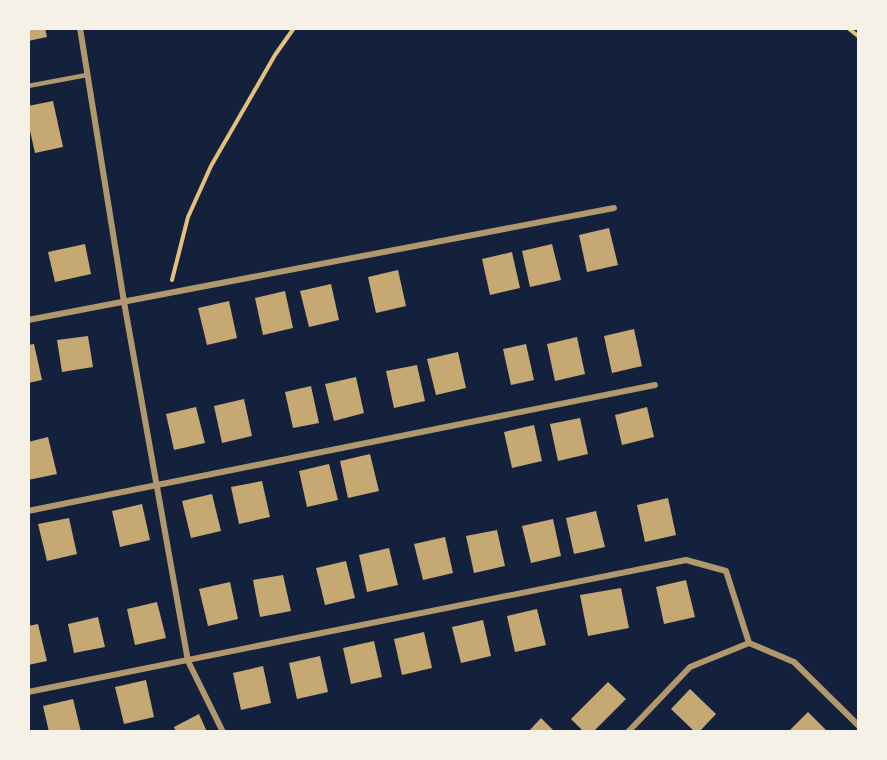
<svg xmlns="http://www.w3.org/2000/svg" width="887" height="760" font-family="'Alegreya Sans',sans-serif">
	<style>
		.building { fill: #c6a872 }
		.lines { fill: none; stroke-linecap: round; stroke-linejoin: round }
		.path { stroke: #e5c07b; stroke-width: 4 }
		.service { stroke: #b1986c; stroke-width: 4.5 }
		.minor { stroke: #b1986c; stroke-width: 6 }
	</style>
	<rect width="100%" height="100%" fill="#14213d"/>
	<g class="building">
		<path d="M 28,28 L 45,28 L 47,37 L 28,41 Z"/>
		<path d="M 53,101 L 63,147 L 35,153 L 28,122 L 28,106 Z"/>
		<path d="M 609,228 L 618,265 L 587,272 L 579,235 Z"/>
		<path d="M 85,244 L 91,274 L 55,282 L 48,252 Z"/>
		<path d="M 552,244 L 561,280 L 530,287 L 522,251 Z"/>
		<path d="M 512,252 L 520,288 L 490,295 L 482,259 Z"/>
		<path d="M 398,270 L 406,306 L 376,313 L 368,277 Z"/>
		<path d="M 331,284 L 339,320 L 309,327 L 300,291 Z"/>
		<path d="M 285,291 L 293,328 L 263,335 L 255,298 Z"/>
		<path d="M 229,301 L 237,338 L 207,345 L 198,308 Z"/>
		<path d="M 634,329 L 642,366 L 612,373 L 604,336 Z"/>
		<path d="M 88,336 L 93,367 L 62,372 L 57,340 Z"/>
		<path d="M 577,337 L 585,374 L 555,381 L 547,344 Z"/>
		<path d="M 34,344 L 42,380 L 28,383 L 28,345 Z"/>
		<path d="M 526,344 L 534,380 L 511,385 L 503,349 Z"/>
		<path d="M 458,352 L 466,388 L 436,395 L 427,359 Z"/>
		<path d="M 417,365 L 425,401 L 394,408 L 386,371 Z"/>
		<path d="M 356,377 L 364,413 L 334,421 L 325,384 Z"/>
		<path d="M 311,386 L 319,423 L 293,428 L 285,392 Z"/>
		<path d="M 244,399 L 252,436 L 222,443 L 214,406 Z"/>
		<path d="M 196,407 L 205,443 L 174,450 L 166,414 Z"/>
		<path d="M 647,407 L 654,437 L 622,445 L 615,415 Z"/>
		<path d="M 580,418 L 588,454 L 558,461 L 550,424 Z"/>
		<path d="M 534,425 L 542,461 L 512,468 L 504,432 Z"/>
		<path d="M 48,437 L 57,474 L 28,480 L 28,442 Z"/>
		<path d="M 370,454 L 379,491 L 348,498 L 340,461 Z"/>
		<path d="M 329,464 L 338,500 L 307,507 L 299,471 Z"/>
		<path d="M 262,481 L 270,517 L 239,524 L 231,487 Z"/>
		<path d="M 212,494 L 221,531 L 191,538 L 182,501 Z"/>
		<path d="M 668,498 L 676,535 L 645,542 L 637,505 Z"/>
		<path d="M 142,504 L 150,540 L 120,547 L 112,511 Z"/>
		<path d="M 596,511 L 605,547 L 574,554 L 566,518 Z"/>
		<path d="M 69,518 L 77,554 L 47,561 L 38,524 Z"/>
		<path d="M 553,519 L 561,556 L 531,563 L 522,526 Z"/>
		<path d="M 497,530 L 505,566 L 474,573 L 466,536 Z"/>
		<path d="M 445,537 L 453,573 L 423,580 L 414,544 Z"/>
		<path d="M 389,548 L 398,585 L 367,592 L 359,555 Z"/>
		<path d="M 346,561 L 355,598 L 325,605 L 316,568 Z"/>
		<path d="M 283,575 L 291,611 L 260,617 L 253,580 Z"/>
		<path d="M 686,580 L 695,617 L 664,624 L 656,587 Z"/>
		<path d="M 230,582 L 238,619 L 208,626 L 199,589 Z"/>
		<path d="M 621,588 L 629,628 L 588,636 L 580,595 Z"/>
		<path d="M 157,602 L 166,638 L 135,645 L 127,609 Z"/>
		<path d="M 537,609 L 546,645 L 515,652 L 507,616 Z"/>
		<path d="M 98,617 L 105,647 L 74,653 L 68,624 Z"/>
		<path d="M 483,620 L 491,656 L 461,663 L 452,627 Z"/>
		<path d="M 38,624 L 47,661 L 28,665 L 28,626 Z"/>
		<path d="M 424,632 L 432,668 L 402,675 L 394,639 Z"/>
		<path d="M 374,641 L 382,677 L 351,684 L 343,648 Z"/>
		<path d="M 320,656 L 328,692 L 297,699 L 289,663 Z"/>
		<path d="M 263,666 L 271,703 L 241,710 L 233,673 Z"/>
		<path d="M 146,680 L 154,717 L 124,724 L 115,687 Z"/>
		<path d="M 608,682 L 626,699 L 593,732 L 584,732 L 571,719 Z"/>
		<path d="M 690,689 L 716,714 L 699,732 L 695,732 L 671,709 Z"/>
		<path d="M 73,699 L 81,732 L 49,732 L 43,706 Z"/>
		<path d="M 808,712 L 828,732 L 788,732 Z"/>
		<path d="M 199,714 L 207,732 L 176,732 L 174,727 Z"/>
		<path d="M 541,718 L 555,732 L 528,732 Z"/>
	</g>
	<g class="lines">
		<g class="path">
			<path d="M 848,28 L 858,36"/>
			<path d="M 172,280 L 188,217 L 211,166 L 275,55 L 294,28"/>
		</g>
		<path class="service" d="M 28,86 L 87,75"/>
		<g class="minor">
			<path d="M 80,28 L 124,302 L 188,661 L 223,732"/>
			<path d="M 28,320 L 614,208"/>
			<path d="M 28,511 L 655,385"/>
			<path d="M 28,692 L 686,560 L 726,571 L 749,643"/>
			<path d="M 628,732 L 690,667 L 749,643 L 794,662 L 858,725"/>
		</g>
	</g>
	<rect width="887" height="760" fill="none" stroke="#f6f1e7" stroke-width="60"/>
</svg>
